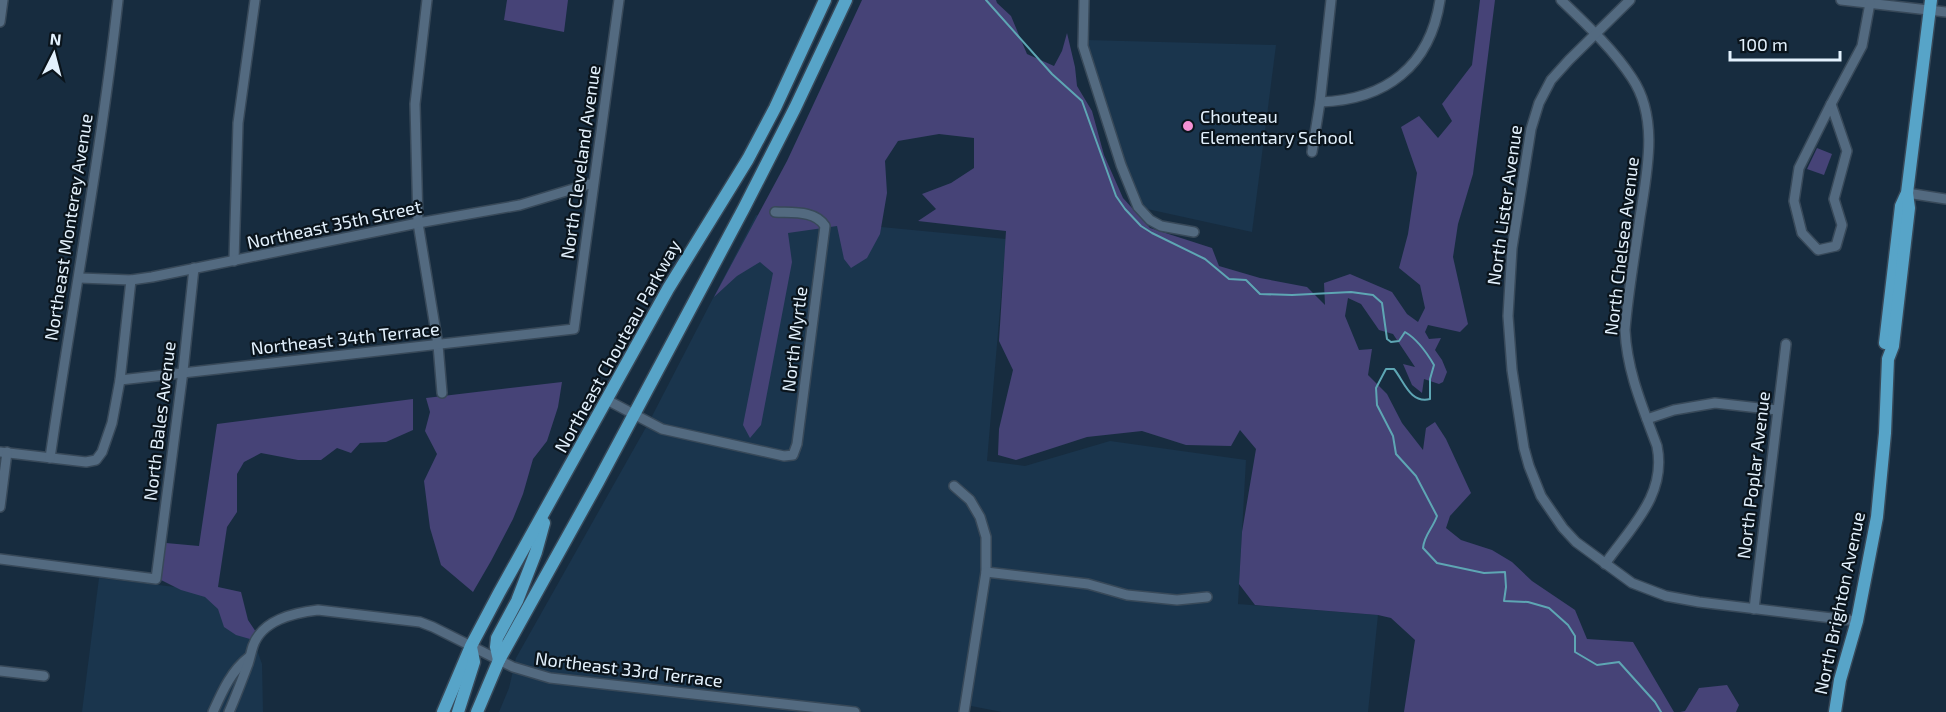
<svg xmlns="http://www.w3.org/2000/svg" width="1946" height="712" font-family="'Exo 2',sans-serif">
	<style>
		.built { fill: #1a354d }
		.green { fill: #464377 }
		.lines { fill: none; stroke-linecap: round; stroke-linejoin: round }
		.stream { stroke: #5ea6b4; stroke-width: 2 }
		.minor-casing { stroke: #384959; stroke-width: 12 }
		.major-casing { stroke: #384959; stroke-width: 15 }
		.minor { stroke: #536a80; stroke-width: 9 }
		.major { stroke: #57a4c8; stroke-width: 12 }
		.poi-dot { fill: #f491d4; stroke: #0a141c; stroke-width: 2 }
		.labels { text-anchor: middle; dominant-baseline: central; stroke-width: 4.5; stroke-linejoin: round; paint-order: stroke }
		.poi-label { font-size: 18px; fill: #e3f1fd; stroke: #0a141c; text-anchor: start }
		.street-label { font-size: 18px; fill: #e3f1fd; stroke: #0a141c }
	</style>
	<rect width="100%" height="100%" fill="#172c3f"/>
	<g class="built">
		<path d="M 1087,40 L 1276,45 L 1252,232 L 1138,207 L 1100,101 Z"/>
		<path d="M 756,215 L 1006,239 L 987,461 L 1025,466 L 1110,441 L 1246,460 L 1238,604 L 1378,615 L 1368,712 L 1002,712 L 966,705 L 964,712 L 499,712 L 509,688 L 516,658 L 649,422 Z"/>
		<path d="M 99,578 L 218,592 L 251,633 L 262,664 L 263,712 L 82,712 Z"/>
	</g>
	<g class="green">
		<path d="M 507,0 L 568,0 L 564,32 L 504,20 Z"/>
		<path d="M 862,0 L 996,0 L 997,3 L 1011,16 L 1027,54 L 1054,66 L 1062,51 L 1067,33 L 1075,67 L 1077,86 L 1092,111 L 1104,155 L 1123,198 L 1150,228 L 1212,248 L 1219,266 L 1260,278 L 1307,287 L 1325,305 L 1324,283 L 1350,274 L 1392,292 L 1407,314 L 1418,322 L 1425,308 L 1420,285 L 1399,268 L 1408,234 L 1417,173 L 1401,127 L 1419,116 L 1438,138 L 1452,121 L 1442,104 L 1472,65 L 1480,0 L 1495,0 L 1473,174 L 1458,224 L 1453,257 L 1468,324 L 1460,332 L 1428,325 L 1425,332 L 1429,339 L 1441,338 L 1435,350 L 1442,360 L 1447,372 L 1443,382 L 1439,384 L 1424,379 L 1422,393 L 1412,385 L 1403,364 L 1415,367 L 1393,334 L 1379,330 L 1361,304 L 1348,298 L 1345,316 L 1359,350 L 1372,349 L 1368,375 L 1387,394 L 1402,423 L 1423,450 L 1426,428 L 1435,422 L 1446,439 L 1471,493 L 1450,516 L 1446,528 L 1461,540 L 1492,550 L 1512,562 L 1532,581 L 1575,610 L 1587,639 L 1633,642 L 1674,712 L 1404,712 L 1415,640 L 1391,618 L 1378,615 L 1255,605 L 1239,584 L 1242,532 L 1256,449 L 1240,430 L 1231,446 L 1186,445 L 1142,431 L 1087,437 L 1016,460 L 998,455 L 999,429 L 1013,370 L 999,341 L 1006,231 L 918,221 L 936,209 L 922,194 L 951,183 L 974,168 L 974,138 L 939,134 L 898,141 L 885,161 L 887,193 L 880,234 L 867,258 L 851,268 L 844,259 L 837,226 L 788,233 L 792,262 L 761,425 L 750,438 L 743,425 L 773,273 L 760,262 L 737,276 L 714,297 L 787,161 Z"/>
		<path d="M 1817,148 L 1832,154 L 1824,175 L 1807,169 Z"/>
		<path d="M 562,382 L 558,407 L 547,441 L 533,459 L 523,494 L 513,519 L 491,561 L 473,592 L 441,565 L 430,528 L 424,481 L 437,454 L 425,431 L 430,412 L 426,398 Z"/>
		<path d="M 413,399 L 413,430 L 386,442 L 360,443 L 351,453 L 337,448 L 321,460 L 298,460 L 261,453 L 244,462 L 237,474 L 237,512 L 227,527 L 218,587 L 241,592 L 248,620 L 256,632 L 250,639 L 236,635 L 224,627 L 218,609 L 205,597 L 181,590 L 161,580 L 166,543 L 199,546 L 217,424 Z"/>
		<path d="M 1727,685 L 1739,705 L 1736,712 L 1680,712 L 1685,711 L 1699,688 Z"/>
	</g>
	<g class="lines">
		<path class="stream" d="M 986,0 L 1052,74 L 1082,101 L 1116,196 L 1125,209 L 1141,226 L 1152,233 L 1205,259 L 1229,279 L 1246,280 L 1260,294 L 1292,295 L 1351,292 L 1373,295 L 1382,303 L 1387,339 L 1391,342 L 1399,341 L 1405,332 C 1417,339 1427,353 1434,365 L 1430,379 L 1430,399 C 1410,404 1404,381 1394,369 L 1386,369 L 1376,388 L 1377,405 L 1393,436 L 1396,454 L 1416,476 L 1437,516 C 1433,528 1424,535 1423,548 L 1437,563 L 1484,573 L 1505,572 L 1506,587 L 1504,601 L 1528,602 L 1549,608 L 1568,625 L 1575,636 L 1575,652 L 1597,665 L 1619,662 L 1655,702 L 1661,712"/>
		<defs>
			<g id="minor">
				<path d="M 427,0 L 415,104 L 418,223 L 438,345 L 442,393"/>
				<path d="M 1084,0 L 1083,46 L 1121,165 L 1138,207 L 1150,220 L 1161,226 L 1194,232"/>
				<path d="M 1561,0 C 1586,24 1613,49 1632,78 C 1659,118 1647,172 1640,217 C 1635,254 1628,292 1625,330 C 1627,372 1643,408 1657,446 C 1667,495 1631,527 1605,564"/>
				<path d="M 1630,0 L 1569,60 L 1551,80 L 1539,103 L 1531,129 L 1512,248 L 1508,316 L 1512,370 L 1524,448 L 1529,466 L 1541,496 L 1563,528 L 1576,542 L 1632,583 L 1666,596 L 1699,602 L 1857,621"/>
				<path d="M 1841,0 L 1946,12"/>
				<path d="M 0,22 L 3,0"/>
				<path d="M 1320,102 C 1386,100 1430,66 1440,0"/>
				<path d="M 1831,104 L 1847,151 L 1834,199 L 1842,225 L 1836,246 L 1818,250 L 1802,233 L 1794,201 L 1799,168 Z"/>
				<path d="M 1831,104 L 1862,46 L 1870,3"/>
				<path d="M 1312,152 L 1320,102 L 1331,0"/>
				<path d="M 1907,193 L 1946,199"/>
				<path d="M 234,261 L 238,123 L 255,0"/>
				<path d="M 80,278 L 131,280 L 152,277 L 418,223 L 520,205 L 593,183"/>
				<path d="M 120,380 L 574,329 L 619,0"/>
				<path d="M 607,400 L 662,429 L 784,456 L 793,455 L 797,444 L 825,226 C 815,210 792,213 775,212"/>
				<path d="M 1647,419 L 1674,410 L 1715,403 L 1777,410"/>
				<path d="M 0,452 L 86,462 L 96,460 L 102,452 L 112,423 L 120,380 L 131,280"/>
				<path d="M 50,458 C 72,305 101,154 118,0"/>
				<path d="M 954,486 L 970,500 L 980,517 L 986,537 L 986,572 L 964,712"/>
				<path d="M 0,507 L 7,452"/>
				<path d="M 0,559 L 156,579 L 183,371 L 194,268"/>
				<path d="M 986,572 L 1088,584 L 1127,595 L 1177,600 L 1207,597"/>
				<path d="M 1754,609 L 1786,344"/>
				<path d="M 0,671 L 44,676"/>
				<path d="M 213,712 C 222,692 231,671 249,657"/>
				<path d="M 229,712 C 236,696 242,680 248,664 C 250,658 251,652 253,646 C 262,620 293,613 318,610 L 420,622 L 433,627 L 513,667 L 550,678 L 855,712"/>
			</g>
			<g id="major">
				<path d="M 1885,343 L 1901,206 L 1906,195"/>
				<path d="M 499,660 L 496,647 L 497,638 L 517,601 L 536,552 L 544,523"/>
				<path d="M 443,712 L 471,646 L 499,593 L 668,289 L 748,159 L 775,108 L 825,0"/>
				<path d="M 458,712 L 474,662 L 471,647"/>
				<path d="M 477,712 L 499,660 L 598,482 L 744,208 L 795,108 L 846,0"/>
				<path d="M 1835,712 L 1840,680 L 1857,621 L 1877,517 L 1885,433 L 1888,359 L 1893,346 L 1909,208 L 1907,193 L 1931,0"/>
			</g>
		</defs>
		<use href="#minor" class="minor-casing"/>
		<use href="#major" class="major-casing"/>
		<use href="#minor" class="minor"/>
		<use href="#major" class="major"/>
	</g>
	<circle class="poi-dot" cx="1188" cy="126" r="6"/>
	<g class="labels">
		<g class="poi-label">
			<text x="1200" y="116">Chouteau<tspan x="1200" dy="21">Elementary School</tspan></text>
		</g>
		<g class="street-label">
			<text transform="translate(580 162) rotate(-82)">North Cleveland Avenue</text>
			<text transform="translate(1504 205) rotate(-82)">North Lister Avenue</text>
			<text transform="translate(334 224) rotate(-12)">Northeast 35th Street</text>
			<text transform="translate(68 227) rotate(-81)">Northeast Monterey Avenue</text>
			<text transform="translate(1621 246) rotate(-83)">North Chelsea Avenue</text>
			<text transform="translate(345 338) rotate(-6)">Northeast 34th Terrace</text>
			<text transform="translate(794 339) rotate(-83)">North Myrtle</text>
			<text transform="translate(617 346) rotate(-61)">Northeast Chouteau Parkway</text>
			<text transform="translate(159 421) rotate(-83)">North Bales Avenue</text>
			<text transform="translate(1753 475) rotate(-83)">North Poplar Avenue</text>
			<text transform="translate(1839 603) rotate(-78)">North Brighton Avenue</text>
			<text transform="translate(629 669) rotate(7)">Northeast 33rd Terrace</text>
		</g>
	</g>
	<g transform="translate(54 54) rotate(6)" stroke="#0a141c" stroke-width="4.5" paint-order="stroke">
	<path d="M0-4.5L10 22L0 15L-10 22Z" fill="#e3f1fd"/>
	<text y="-9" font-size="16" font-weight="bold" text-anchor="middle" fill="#e3f1fd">N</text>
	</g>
	<path d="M1730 51v9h110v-9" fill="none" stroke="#e3f1fd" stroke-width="3"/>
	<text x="1739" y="51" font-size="18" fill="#e3f1fd" stroke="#0a141c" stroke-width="4.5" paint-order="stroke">100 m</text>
</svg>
